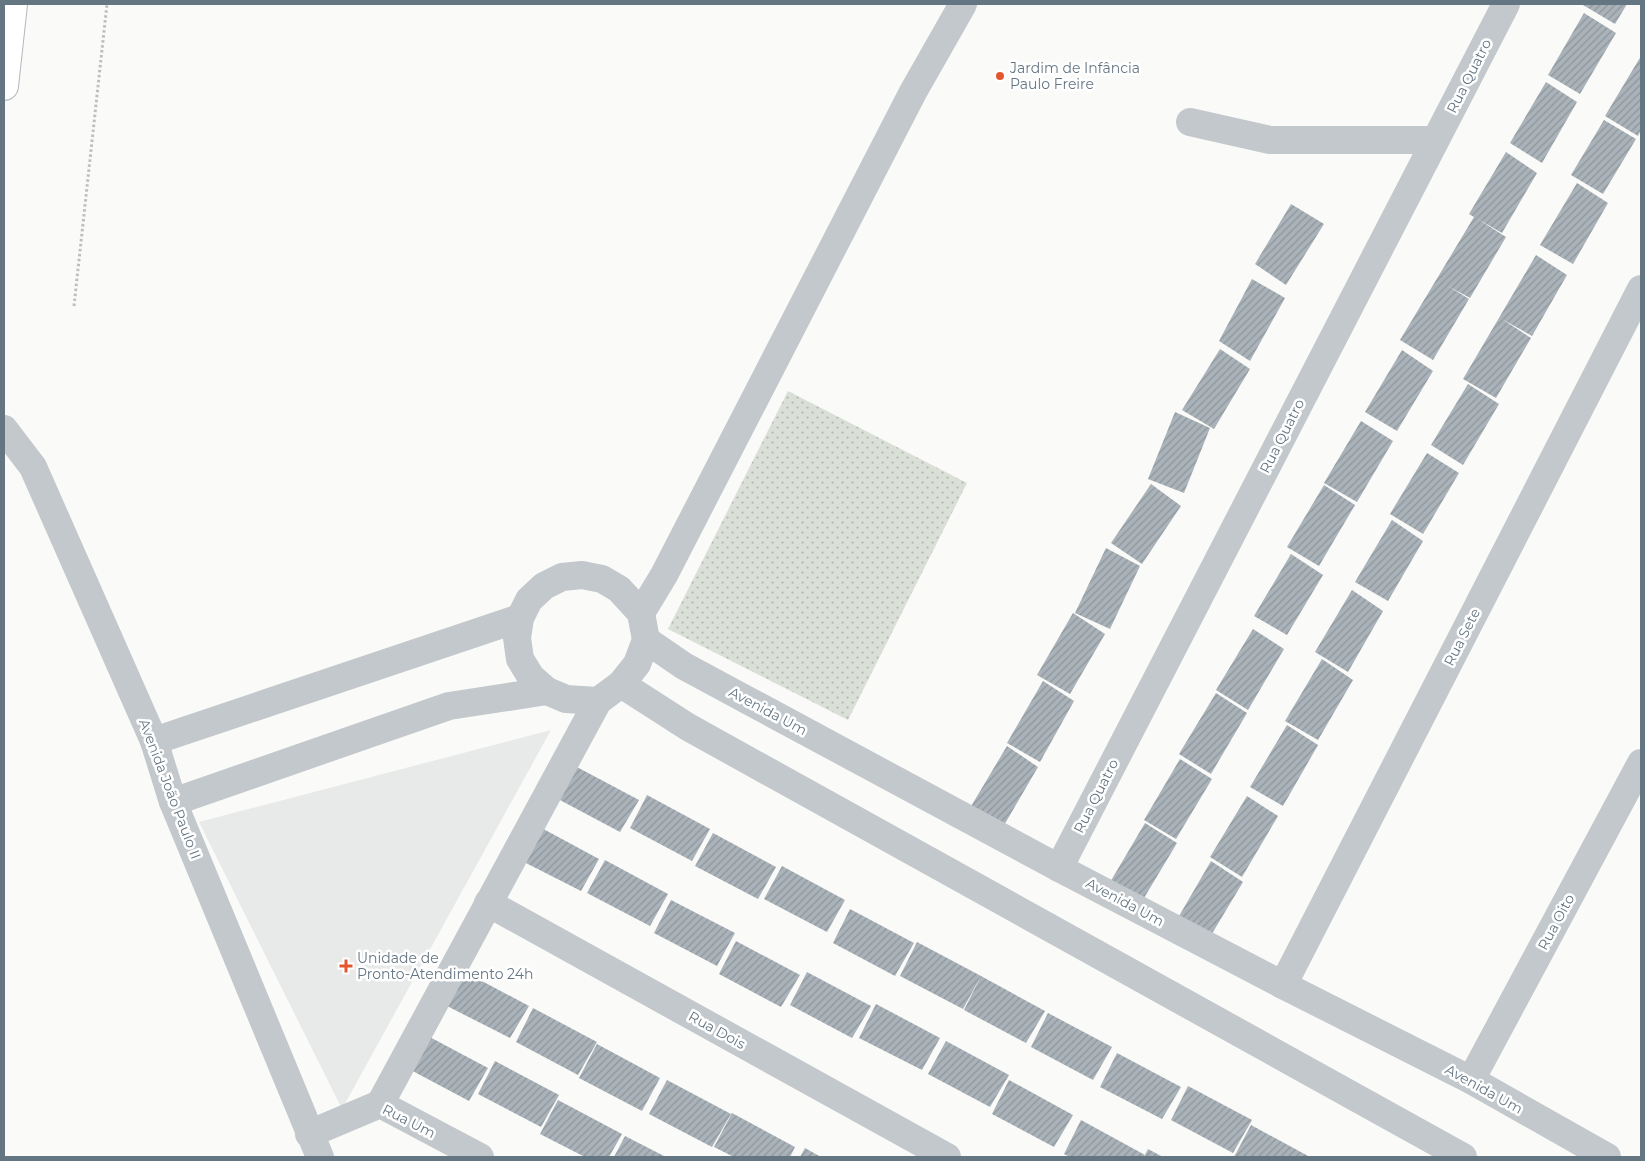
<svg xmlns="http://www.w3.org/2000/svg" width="1645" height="1161" font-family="Montserrat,sans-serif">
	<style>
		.built { fill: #e8e9e9 }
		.park { fill: url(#park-dots) }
		.building { fill: url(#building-hatch) }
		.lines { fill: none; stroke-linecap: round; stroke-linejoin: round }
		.highway-casing { stroke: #b4b9bd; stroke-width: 30 }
		.path { stroke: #bbbfc2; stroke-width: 3; stroke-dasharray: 2.5 2.5; stroke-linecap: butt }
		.minor { stroke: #c3c8cc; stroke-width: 28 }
		.highway { stroke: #fff; stroke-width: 28 }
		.poi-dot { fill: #e4572e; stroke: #fff; stroke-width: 2 }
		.labels { text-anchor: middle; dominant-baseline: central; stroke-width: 5; stroke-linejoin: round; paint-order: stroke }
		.poi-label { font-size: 14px; fill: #657683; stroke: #fff; text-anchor: start }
		.street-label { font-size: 14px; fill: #657683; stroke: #fff }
	</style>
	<defs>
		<pattern id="park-dots" width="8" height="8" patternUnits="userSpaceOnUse" patternTransform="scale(1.25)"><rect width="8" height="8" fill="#dadfd7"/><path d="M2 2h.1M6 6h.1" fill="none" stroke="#b4b9b4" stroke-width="1.8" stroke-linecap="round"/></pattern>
		<pattern id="building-hatch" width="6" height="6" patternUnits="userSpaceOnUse" patternTransform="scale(1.25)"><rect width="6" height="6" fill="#aab3b9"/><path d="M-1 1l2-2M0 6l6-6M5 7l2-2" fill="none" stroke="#8e969c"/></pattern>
	</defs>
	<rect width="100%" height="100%" fill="#fafaf8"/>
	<path class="built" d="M 551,730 L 342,1109 L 199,822 Z"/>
	<path class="park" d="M 788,391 L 967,483 L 848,720 L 668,629 Z"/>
	<g class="building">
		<path d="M 1584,4 L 1627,4 L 1615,24 L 1583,5 Z"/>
		<path d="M 1584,13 L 1616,33 L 1580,94 L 1548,75 Z"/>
		<path d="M 1641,56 L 1641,130 L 1638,136 L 1605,116 Z"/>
		<path d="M 1546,82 L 1577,102 L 1542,163 L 1510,143 Z"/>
		<path d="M 1604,120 L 1636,139 L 1603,194 L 1571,175 Z"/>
		<path d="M 1506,152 L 1537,173 L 1502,233 L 1476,218 L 1506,237 L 1470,298 L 1448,286 L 1469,299 L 1433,360 L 1400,340 L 1474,217 L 1469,214 Z"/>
		<path d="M 1577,183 L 1608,203 L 1573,264 L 1540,245 Z"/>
		<path d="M 1291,204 L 1324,224 L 1286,285 L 1255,264 Z"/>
		<path d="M 1536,255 L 1567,275 L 1532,336 L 1502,319 L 1531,338 L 1496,398 L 1463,379 Z"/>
		<path d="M 1252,279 L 1285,298 L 1250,361 L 1219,341 Z"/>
		<path d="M 1220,349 L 1250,369 L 1214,429 L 1182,410 Z"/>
		<path d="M 1402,350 L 1433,371 L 1397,431 L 1365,412 Z"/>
		<path d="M 1468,384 L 1499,404 L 1463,465 L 1431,445 Z"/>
		<path d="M 1175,412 L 1210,428 L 1184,493 L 1148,479 Z"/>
		<path d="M 1361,421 L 1393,441 L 1357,502 L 1324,483 Z"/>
		<path d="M 1427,453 L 1459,473 L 1423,534 L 1390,514 Z"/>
		<path d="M 1151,484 L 1181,506 L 1142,564 L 1111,543 Z"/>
		<path d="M 1324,485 L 1355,505 L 1319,566 L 1287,547 Z"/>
		<path d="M 1392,520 L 1423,541 L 1388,601 L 1355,582 Z"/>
		<path d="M 1106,548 L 1140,566 L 1110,629 L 1075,613 Z"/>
		<path d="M 1291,554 L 1323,575 L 1287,635 L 1254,616 Z"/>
		<path d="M 1352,590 L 1383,611 L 1348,672 L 1315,652 Z"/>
		<path d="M 1073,613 L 1105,634 L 1070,694 L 1037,675 Z"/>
		<path d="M 1253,629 L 1284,649 L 1248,710 L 1216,690 Z"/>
		<path d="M 1322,659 L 1353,680 L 1318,740 L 1285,721 Z"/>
		<path d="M 1043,681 L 1074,701 L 1040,762 L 1007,743 Z"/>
		<path d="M 1216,693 L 1247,713 L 1211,774 L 1179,754 Z"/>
		<path d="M 1287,725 L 1318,745 L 1283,806 L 1250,787 Z"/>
		<path d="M 1007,746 L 1038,767 L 1003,827 L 970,808 Z"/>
		<path d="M 1180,759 L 1212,779 L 1176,839 L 1144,820 Z"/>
		<path d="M 575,766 L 639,800 L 620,832 L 558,799 Z"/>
		<path d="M 647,795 L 710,829 L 692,861 L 630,828 Z"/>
		<path d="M 1247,796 L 1278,816 L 1242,877 L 1210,857 Z"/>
		<path d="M 1145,823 L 1177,843 L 1141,903 L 1109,884 Z"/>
		<path d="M 536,825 L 599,859 L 581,891 L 518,859 Z"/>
		<path d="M 713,833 L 776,867 L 758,899 L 695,866 Z"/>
		<path d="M 605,860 L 668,894 L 650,926 L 587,893 Z"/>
		<path d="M 1211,861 L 1243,882 L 1207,942 L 1175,923 Z"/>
		<path d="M 782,866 L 845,900 L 827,932 L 764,899 Z"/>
		<path d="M 671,900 L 735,933 L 717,966 L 654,933 Z"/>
		<path d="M 850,909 L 914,943 L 895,976 L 833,943 Z"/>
		<path d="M 736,941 L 800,975 L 781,1007 L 719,974 Z"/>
		<path d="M 917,942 L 981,976 L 963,1009 L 900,976 Z"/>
		<path d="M 465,972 L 529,1006 L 510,1038 L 447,1006 Z"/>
		<path d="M 807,972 L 871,1006 L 852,1038 L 790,1005 Z"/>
		<path d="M 981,976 L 1045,1011 L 1026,1043 L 964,1010 Z"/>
		<path d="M 876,1004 L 940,1038 L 922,1070 L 859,1038 Z"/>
		<path d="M 533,1008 L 597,1042 L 578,1075 L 516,1042 Z"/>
		<path d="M 1048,1013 L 1112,1047 L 1093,1080 L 1031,1047 Z"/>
		<path d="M 424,1034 L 488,1068 L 469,1101 L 407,1068 Z"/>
		<path d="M 946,1041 L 1009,1075 L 990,1107 L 928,1074 Z"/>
		<path d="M 597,1044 L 660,1078 L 642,1111 L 579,1078 Z"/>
		<path d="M 1117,1053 L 1181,1087 L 1162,1119 L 1100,1087 Z"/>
		<path d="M 495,1061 L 559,1095 L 541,1127 L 478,1094 Z"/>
		<path d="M 667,1080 L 731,1114 L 712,1147 L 649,1114 Z"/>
		<path d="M 1009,1080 L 1073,1115 L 1054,1147 L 992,1114 Z"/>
		<path d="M 1188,1086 L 1252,1120 L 1233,1153 L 1171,1120 Z"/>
		<path d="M 558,1100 L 622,1134 L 609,1157 L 585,1157 L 540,1134 Z"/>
		<path d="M 732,1113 L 795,1147 L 790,1157 L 734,1157 L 714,1147 Z"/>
		<path d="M 1081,1120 L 1145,1155 L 1143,1157 L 1070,1157 L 1064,1154 Z"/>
		<path d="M 1251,1125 L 1310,1157 L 1234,1157 Z"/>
		<path d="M 625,1136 L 666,1157 L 614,1157 Z"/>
		<path d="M 805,1148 L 821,1157 L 800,1157 Z"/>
		<path d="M 1148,1149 L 1163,1157 L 1144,1157 Z"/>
	</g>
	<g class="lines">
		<defs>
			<path id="highway" d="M 4,86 L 13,4"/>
		</defs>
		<use href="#highway" class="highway-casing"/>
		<path class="path" d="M 74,306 L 107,4"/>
		<g class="minor">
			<path d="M 1190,122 L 1270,140 L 1435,140"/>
			<path d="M 4,429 L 33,467 L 154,741 L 173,802 L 320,1157"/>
			<path d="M 582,575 L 602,579 L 619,589 L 641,613 L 646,640 L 637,664 L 621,684 L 598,701 L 566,699 L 547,691 L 531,677 L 520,659 L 517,638 L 520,618 L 529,600 L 544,586 L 562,577 Z"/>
			<path d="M 641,613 L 664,575 L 913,92 L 963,4"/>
			<path d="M 646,640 L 684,666 L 1059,868 L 1283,985 L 1471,1080 L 1607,1157"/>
			<path d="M 621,684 L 688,727 L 1463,1157"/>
			<path d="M 154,741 L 520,618"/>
			<path d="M 173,802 L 449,706 L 547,691"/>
			<path d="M 1059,868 L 1506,4"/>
			<path d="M 488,903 L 947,1157"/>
			<path d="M 1283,985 L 1641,289"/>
			<path d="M 1471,1080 L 1641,763"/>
			<path d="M 380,1104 L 598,701"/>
			<path d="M 309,1134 L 380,1104 L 480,1157"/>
		</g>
		<use href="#highway" class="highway"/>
	</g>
	<g class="poi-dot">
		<circle cx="1000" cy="76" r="5"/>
		<path d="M343.5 958.5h5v5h5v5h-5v5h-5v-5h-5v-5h5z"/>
	</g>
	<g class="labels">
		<g class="poi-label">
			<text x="1010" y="68">Jardim de Infância<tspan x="1010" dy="16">Paulo Freire</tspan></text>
			<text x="357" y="958">Unidade de<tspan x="357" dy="16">Pronto-Atendimento 24h</tspan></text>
		</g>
		<g class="street-label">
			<text transform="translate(1469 76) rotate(-63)">Rua Quatro</text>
			<text transform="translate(1282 436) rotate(-63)">Rua Quatro</text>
			<text transform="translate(1462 637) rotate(-63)">Rua Sete</text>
			<text transform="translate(768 711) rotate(28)">Avenida Um</text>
			<text transform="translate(170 789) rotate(69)">Avenida João Paulo II</text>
			<text transform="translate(1096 796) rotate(-63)">Rua Quatro</text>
			<text transform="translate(1125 902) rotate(28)">Avenida Um</text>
			<text transform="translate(1556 922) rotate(-62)">Rua Oito</text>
			<text transform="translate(717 1030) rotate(29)">Rua Dois</text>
			<text transform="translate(1484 1089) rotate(29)">Avenida Um</text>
			<text transform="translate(409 1121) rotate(27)">Rua Um</text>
		</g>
	</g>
	<rect width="1645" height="1161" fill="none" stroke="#657683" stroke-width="10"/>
</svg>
